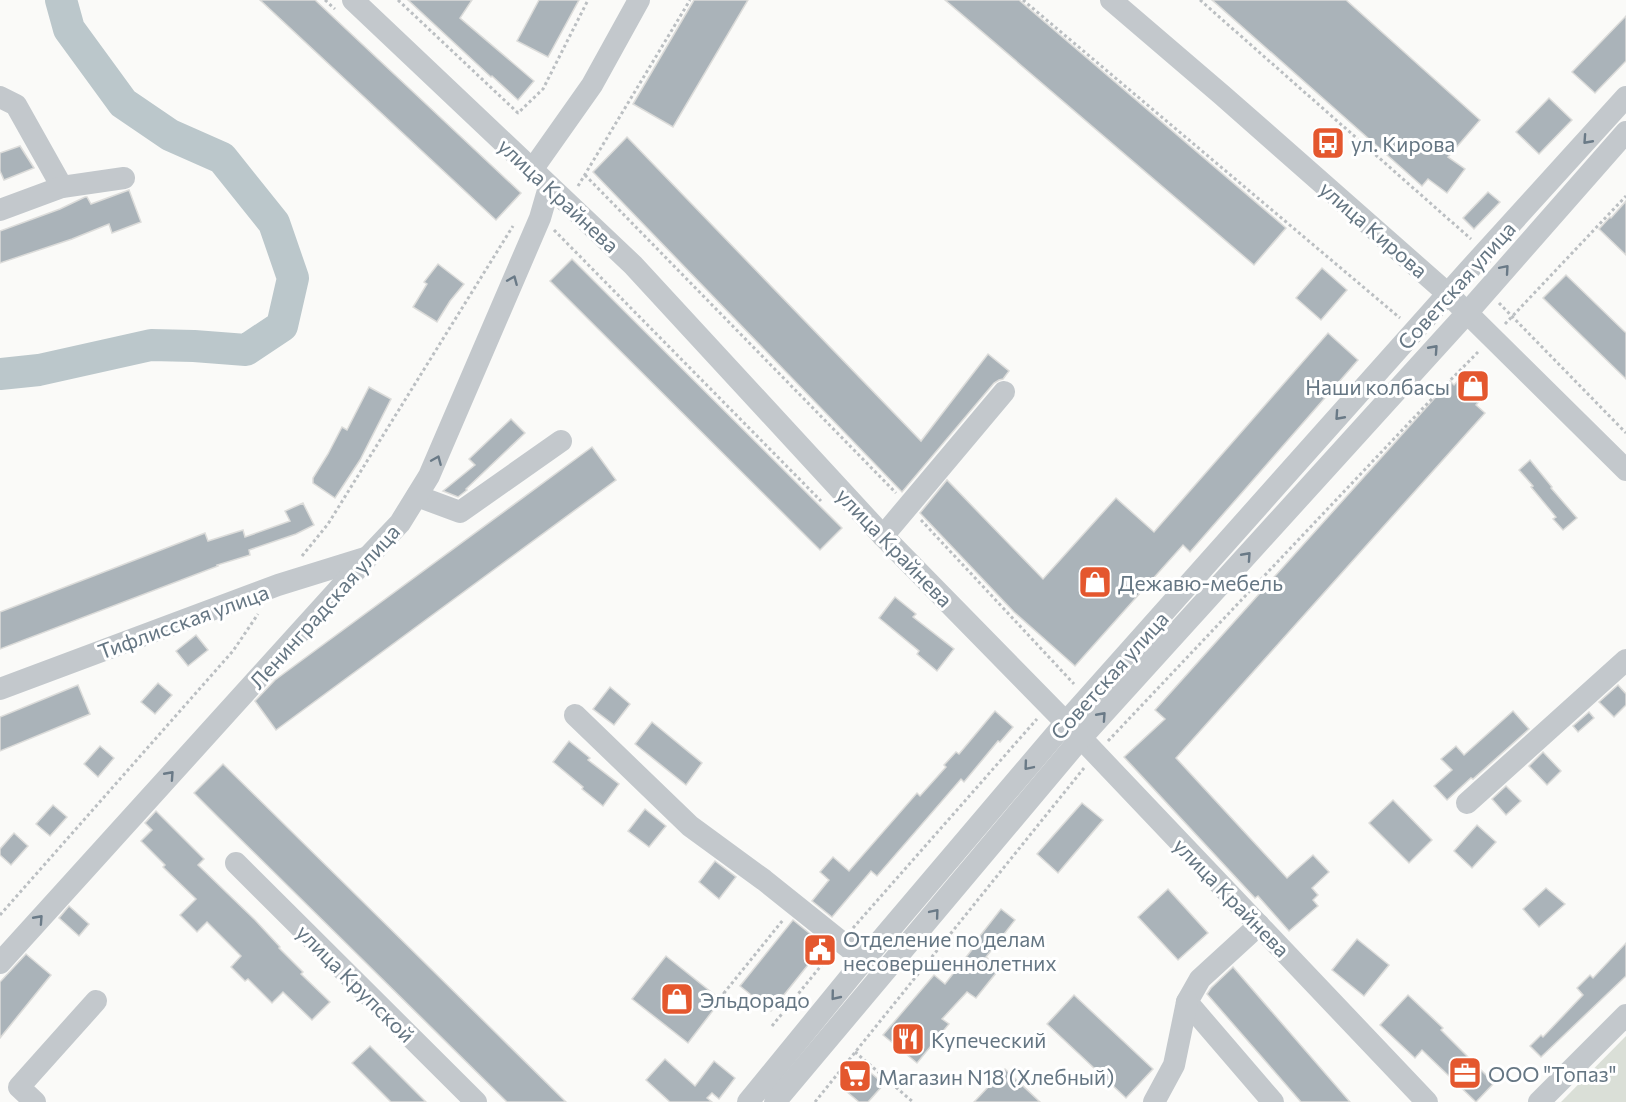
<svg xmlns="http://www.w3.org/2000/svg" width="1626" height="1102" font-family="Commissioner,sans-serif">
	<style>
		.green { fill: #dadfd7 }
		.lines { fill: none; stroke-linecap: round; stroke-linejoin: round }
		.river { stroke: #bbc7cb; stroke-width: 32 }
		.building { fill: #aab3b9; stroke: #dcdcda; stroke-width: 1.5 }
		.path { stroke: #bbbfc2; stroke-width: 3; stroke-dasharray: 3 3; stroke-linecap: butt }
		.minor { stroke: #c3c8cc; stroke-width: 22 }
		.oneway { stroke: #6a7a87 }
		.labels { text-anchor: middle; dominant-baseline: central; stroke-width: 6; stroke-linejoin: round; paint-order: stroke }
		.poi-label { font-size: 21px; fill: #657683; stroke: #fff; text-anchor: start }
		.street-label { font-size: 21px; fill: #657683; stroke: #fff }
	</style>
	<rect width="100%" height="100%" fill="#fafaf8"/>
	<path class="green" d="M 1626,1036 L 1626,1102 L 1561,1102 Z"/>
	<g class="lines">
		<path class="river" d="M 0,374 L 39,370 L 151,345 L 194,346 L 246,350 L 282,326 L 293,278 L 274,223 L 222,158 L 170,135 L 123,103 L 69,29 L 61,0"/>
	</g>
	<g class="building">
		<path d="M 260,0 L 315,0 L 521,193 L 496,220 Z"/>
		<path d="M 408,0 L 472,0 L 460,18 L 534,81 L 518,100 L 492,76 L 491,77 Z"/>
		<path d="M 539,0 L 579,0 L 548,57 L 517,41 Z"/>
		<path d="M 694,0 L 748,0 L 673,127 L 633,104 Z"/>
		<path d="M 945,0 L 1019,0 L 1286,228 L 1254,265 Z"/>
		<path d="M 1212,0 L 1346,0 L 1480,120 L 1448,157 L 1465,169 L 1447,193 L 1428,179 L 1422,186 Z"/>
		<path d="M 1626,16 L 1626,61 L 1595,93 L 1572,72 Z"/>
		<path d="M 1549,98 L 1572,120 L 1539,154 L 1516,132 Z"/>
		<path d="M 627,137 L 921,441 L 988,354 L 1009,371 L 1003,379 L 999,380 L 994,383 L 902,492 L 593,172 Z"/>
		<path d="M 20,146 L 34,168 L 4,180 L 0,171 L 0,153 Z"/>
		<path d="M 129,190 L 141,222 L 112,233 L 109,224 L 72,239 L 0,263 L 0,231 L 60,209 L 85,197 L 87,197 L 91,204 Z"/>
		<path d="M 1488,192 L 1500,202 L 1474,229 L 1463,218 Z"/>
		<path d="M 1626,201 L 1626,255 L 1599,229 L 1610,217 L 1611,218 Z"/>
		<path d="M 572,259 L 842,528 L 820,550 L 550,281 Z"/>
		<path d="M 438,264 L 464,284 L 450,301 L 437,322 L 413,307 L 427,284 L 424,282 Z"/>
		<path d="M 1322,268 L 1347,290 L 1321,320 L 1296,298 Z"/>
		<path d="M 1566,275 L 1626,333 L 1626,379 L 1543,298 Z"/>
		<path d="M 1328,333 L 1358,360 L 1190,552 L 1183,545 L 1075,666 L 1014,612 L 920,513 L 947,480 L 1043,579 L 1116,498 L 1154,532 Z"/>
		<path d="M 1466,371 L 1488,391 L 1476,405 L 1485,413 L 1176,758 L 1287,878 L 1313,855 L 1329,872 L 1312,888 L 1318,895 L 1313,900 L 1318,906 L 1289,931 L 1258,896 L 1255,898 L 1124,757 L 1165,719 L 1155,710 L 1450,381 L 1454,385 Z"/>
		<path d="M 369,387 L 391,399 L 360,460 L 335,498 L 313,483 L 313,478 L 328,454 L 342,427 L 347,430 Z"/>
		<path d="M 511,419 L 525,433 L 466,489 L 467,490 L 458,497 L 443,491 L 475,465 L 469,459 Z"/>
		<path d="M 592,447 L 616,480 L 276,730 L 255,701 L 275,680 Z"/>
		<path d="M 1530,460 L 1552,487 L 1551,488 L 1577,518 L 1563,530 L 1553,519 L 1556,517 L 1531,487 L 1533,486 L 1519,470 Z"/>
		<path d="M 303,503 L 314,525 L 296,534 L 249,550 L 250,555 L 217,565 L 218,566 L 0,649 L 0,612 L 205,533 L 208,541 L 243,530 L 245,537 L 290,521 L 285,511 Z"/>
		<path d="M 895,597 L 916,614 L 913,617 L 954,649 L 937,671 L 917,654 L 919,651 L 879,618 Z"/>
		<path d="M 196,635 L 208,650 L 188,666 L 176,651 Z"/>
		<path d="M 158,683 L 172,695 L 155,714 L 141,702 Z"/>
		<path d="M 78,685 L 90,714 L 0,751 L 0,717 Z"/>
		<path d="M 1618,685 L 1626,694 L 1626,705 L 1614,717 L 1599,702 Z"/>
		<path d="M 610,687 L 630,704 L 614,725 L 593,709 Z"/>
		<path d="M 995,711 L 1013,727 L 1000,742 L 998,741 L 964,782 L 961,779 L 877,876 L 871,871 L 832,917 L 812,901 L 829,880 L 820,872 L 833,857 L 849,871 L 917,793 L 920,796 L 946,767 L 944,765 L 956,752 L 959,754 Z"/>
		<path d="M 1513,711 L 1529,729 L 1473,779 L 1471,778 L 1447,800 L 1434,786 L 1452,770 L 1441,759 L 1456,746 L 1464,755 Z"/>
		<path d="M 1589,712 L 1594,718 L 1578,732 L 1573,726 Z"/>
		<path d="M 652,722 L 702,763 L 686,785 L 635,744 Z"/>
		<path d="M 569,741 L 590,758 L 588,760 L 619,784 L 603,806 L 582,789 L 583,787 L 553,762 Z"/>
		<path d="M 100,746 L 114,758 L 98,777 L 84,764 Z"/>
		<path d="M 1543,752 L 1561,771 L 1547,785 L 1529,766 Z"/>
		<path d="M 223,764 L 498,1035 L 566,1102 L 507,1102 L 220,819 L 194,793 Z"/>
		<path d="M 1506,786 L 1521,801 L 1506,815 L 1492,799 Z"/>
		<path d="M 1393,800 L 1432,840 L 1409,863 L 1369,823 Z"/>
		<path d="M 1082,803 L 1103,820 L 1058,873 L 1037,854 Z"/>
		<path d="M 53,805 L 67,817 L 50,836 L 36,824 Z"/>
		<path d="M 645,809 L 666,826 L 649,847 L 628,831 Z"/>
		<path d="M 156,811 L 204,859 L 198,865 L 255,920 L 280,947 L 279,948 L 303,972 L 301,974 L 330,1002 L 312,1020 L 283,992 L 272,1003 L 248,979 L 245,981 L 231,967 L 241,956 L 207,922 L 197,932 L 180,915 L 196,899 L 163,867 L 165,865 L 141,841 L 152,830 L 145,823 Z"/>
		<path d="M 1477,825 L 1496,842 L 1472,868 L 1454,851 Z"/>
		<path d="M 14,833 L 28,846 L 11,865 L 0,855 L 0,849 Z"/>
		<path d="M 715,861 L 736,877 L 719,899 L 699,882 Z"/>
		<path d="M 1546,888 L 1565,904 L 1539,927 L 1523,909 Z"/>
		<path d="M 1168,889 L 1208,933 L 1178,960 L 1138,917 Z"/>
		<path d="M 69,906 L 89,924 L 79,936 L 59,918 Z"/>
		<path d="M 1001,909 L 1015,920 L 986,957 L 1000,968 L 976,998 L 967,992 L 942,1019 L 949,1024 L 917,1063 L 883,1035 L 934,975 L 945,984 L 978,942 L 976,941 Z"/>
		<path d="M 793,920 L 824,945 L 771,1011 L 740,986 Z"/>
		<path d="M 1357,939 L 1389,965 L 1364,996 L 1332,970 Z"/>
		<path d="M 1626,943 L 1626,976 L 1541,1057 L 1530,1046 L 1541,1035 L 1543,1037 L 1583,995 L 1577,988 L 1590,975 L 1593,978 Z"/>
		<path d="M 26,954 L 51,975 L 0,1038 L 0,982 Z"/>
		<path d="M 666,956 L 721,1000 L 688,1043 L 632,999 Z"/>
		<path d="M 1233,967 L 1350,1102 L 1301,1102 L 1207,994 L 1211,988 Z"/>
		<path d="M 1074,995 L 1153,1069 L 1126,1098 L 1047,1024 Z"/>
		<path d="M 1408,995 L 1443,1028 L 1441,1030 L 1494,1083 L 1476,1102 L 1422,1050 L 1415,1058 L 1380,1025 Z"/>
		<path d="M 370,1046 L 426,1102 L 391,1102 L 352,1063 Z"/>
		<path d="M 665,1059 L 695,1086 L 714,1061 L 735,1078 L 719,1099 L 712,1093 L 707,1098 L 712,1102 L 670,1102 L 646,1080 Z"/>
		<path d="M 859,1063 L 884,1084 L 868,1102 L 859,1102 L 840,1086 Z"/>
		<path d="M 1005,1069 L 1040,1102 L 974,1102 Z"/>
	</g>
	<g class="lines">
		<g class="path">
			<path d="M 325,0 L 335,9"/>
			<path d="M 398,0 L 518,113 L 543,89 L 588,0"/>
			<path d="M 1023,0 L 1400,318"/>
			<path d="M 1200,0 L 1471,239"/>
			<path d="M 585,175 L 896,493"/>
			<path d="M 578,186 L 690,0"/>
			<path d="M 554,230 L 821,501"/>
			<path d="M 1499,303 L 1626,433"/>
			<path d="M 1505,324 L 1626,196"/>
			<path d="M 921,520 L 1074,684"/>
			<path d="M 302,556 L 328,524 L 513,226"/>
			<path d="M 1108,741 L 1424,407 L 1478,352"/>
			<path d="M 0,915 L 233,651 L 258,614"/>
			<path d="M 853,928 L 1037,719"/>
			<path d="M 729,997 L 724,993 L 783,920"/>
			<path d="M 772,1026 L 829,956"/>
			<path d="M 855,1052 L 913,1102"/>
			<path d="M 815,1102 L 1084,768"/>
		</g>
		<g class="minor">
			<path d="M 353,0 L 633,265 L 883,536 L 1081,738 L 1427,1102"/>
			<path d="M 1111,0 L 1222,95 L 1448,294 L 1626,470"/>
			<path d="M 0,97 L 16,105 L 62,187"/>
			<path d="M 532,170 L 592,85 L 639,0"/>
			<path d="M 0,210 L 62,187 L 124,178"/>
			<path d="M 417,496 L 460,512 L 561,441"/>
			<path d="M 883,536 L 1004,392"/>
			<path d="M 0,689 L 278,585 L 365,558"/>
			<path d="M 575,715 L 690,826 L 764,880 L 864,960"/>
			<path d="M 1467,803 L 1626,660"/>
			<path d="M 236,863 L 476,1102"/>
			<path d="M 1259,925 L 1200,979 L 1187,1002 L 1273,1102"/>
			<path d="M 0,963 L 367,558 L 400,523 L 429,476 L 540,218 L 549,187"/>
			<path d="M 35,1102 L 19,1087 L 96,1001"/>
			<path d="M 748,1102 L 864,960 L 1066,722 L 1467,272 L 1626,97"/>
			<path d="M 775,1102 L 1081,738 L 1467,313 L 1626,132"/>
			<path d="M 1154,1102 L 1174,1065 L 1187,1002"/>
			<path d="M 1539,1102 L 1626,1015"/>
		</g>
	</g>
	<defs><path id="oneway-chevron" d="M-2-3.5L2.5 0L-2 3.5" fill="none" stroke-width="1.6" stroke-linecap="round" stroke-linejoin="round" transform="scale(1.5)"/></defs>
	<g class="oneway">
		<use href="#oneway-chevron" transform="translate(1587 140) rotate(132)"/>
		<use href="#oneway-chevron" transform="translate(1505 269) rotate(-49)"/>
		<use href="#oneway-chevron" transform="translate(513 280) rotate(-67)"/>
		<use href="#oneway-chevron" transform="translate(1434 349) rotate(-48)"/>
		<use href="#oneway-chevron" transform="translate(1339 416) rotate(132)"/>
		<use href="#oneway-chevron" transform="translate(437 460) rotate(-67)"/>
		<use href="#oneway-chevron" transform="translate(1247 556) rotate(-48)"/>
		<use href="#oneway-chevron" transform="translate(1102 716) rotate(-48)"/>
		<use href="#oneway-chevron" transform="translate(1028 766) rotate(130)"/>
		<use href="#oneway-chevron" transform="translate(170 775) rotate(-48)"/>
		<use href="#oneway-chevron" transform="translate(935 913) rotate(-50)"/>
		<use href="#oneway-chevron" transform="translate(39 919) rotate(-48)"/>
		<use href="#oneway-chevron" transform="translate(835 996) rotate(129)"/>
	</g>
	<defs>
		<symbol id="bus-square" viewBox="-11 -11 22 22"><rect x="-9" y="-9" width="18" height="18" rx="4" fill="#e4572e" stroke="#fff"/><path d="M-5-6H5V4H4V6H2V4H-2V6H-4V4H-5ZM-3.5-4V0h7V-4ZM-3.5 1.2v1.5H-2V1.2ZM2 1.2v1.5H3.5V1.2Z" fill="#fff"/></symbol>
		<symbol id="shop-square" viewBox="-11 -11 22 22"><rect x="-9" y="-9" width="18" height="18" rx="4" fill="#e4572e" stroke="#fff"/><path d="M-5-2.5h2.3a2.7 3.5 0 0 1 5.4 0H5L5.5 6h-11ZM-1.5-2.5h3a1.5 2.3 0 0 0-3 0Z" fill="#fff"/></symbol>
		<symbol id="civic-square" viewBox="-11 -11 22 22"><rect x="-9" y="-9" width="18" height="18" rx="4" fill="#e4572e" stroke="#fff"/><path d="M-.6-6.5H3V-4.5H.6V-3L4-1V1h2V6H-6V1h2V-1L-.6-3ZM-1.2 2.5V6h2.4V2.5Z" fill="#fff"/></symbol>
		<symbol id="restaurant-square" viewBox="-11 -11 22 22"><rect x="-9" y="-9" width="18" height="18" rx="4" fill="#e4572e" stroke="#fff"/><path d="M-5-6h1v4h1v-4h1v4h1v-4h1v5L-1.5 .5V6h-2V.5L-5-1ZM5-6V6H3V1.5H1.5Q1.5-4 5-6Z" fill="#fff"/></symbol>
		<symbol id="office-square" viewBox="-11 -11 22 22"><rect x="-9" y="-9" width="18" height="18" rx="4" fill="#e4572e" stroke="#fff"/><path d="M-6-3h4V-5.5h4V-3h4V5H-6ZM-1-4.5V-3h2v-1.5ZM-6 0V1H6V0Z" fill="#fff"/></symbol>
		<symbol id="supermarket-square" viewBox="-11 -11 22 22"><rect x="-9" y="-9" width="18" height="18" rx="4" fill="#e4572e" stroke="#fff"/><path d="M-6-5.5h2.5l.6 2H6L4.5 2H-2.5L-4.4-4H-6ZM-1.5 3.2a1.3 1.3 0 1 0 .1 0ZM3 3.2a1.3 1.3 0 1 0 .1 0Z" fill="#fff"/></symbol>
	</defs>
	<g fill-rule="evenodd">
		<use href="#bus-square" x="1309" y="124" width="38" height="38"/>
		<use href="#shop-square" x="1454" y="367" width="38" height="38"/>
		<use href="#shop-square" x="1076" y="563" width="38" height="38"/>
		<use href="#civic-square" x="801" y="931" width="38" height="38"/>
		<use href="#shop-square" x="658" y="980" width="38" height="38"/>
		<use href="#restaurant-square" x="889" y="1020" width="38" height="38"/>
		<use href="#office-square" x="1446" y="1054" width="38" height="38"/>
		<use href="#supermarket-square" x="836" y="1057" width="38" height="38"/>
	</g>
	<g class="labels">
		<g class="poi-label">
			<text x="1351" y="143">ул. Кирова</text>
			<text x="1450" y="386" text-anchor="end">Наши колбасы</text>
			<text x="1118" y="582">Дежавю-мебель</text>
			<text x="843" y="938">Отделение по делам<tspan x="843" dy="24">несовершеннолетних</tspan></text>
			<text x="700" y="999">Эльдорадо</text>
			<text x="931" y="1039">Купеческий</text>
			<text x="1488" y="1073">ООО "Топаз"</text>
			<text x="878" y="1076">Магазин N18 (Хлебный)</text>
		</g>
		<g class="street-label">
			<text transform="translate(559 195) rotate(43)">улица Крайнева</text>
			<text transform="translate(1374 229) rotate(41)">улица Кирова</text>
			<text transform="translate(1456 285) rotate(-48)">Советская улица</text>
			<text transform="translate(895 547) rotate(46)">улица Крайнева</text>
			<text transform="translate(324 606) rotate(-48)">Ленинградская улица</text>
			<text transform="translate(183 621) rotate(-20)">Тифлисская улица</text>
			<text transform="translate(1109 675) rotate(-48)">Советская улица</text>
			<text transform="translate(1232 897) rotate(46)">улица Крайнева</text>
			<text transform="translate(356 983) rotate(45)">улица Крупской</text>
		</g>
	</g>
</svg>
